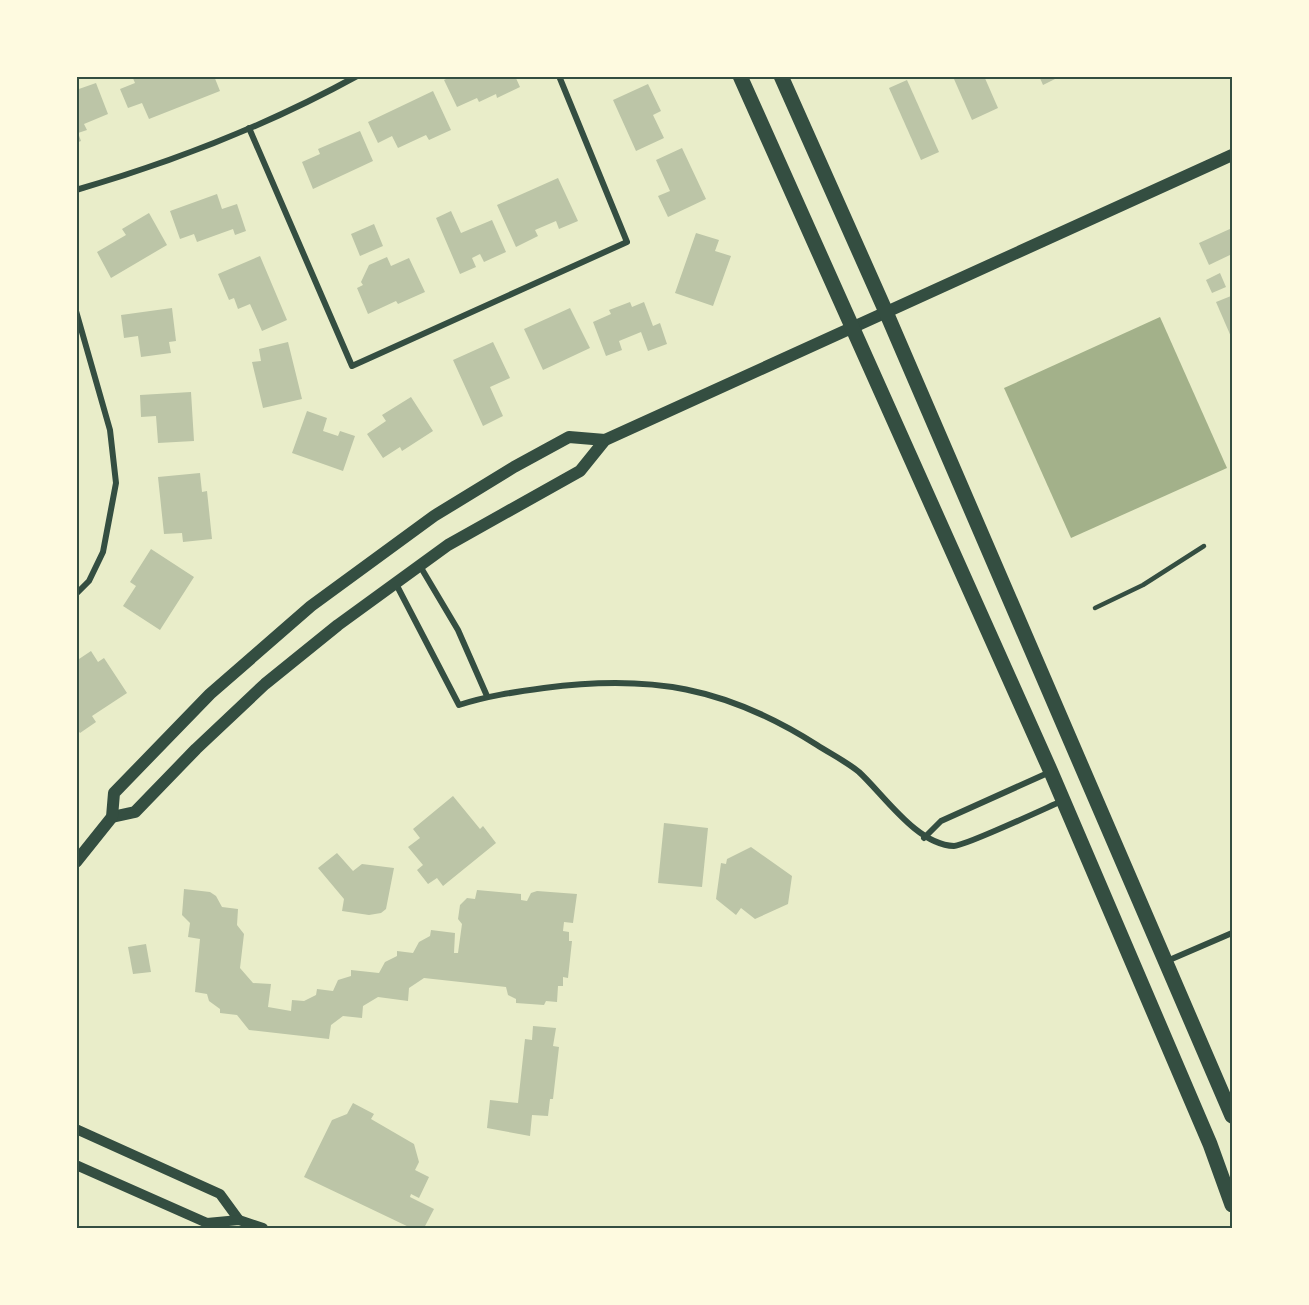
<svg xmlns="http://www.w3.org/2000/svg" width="1309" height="1305" font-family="Montserrat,sans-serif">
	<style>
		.water { fill: #a3b18a }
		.building { fill: #bcc5a7 }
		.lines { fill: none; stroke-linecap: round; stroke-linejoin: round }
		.service { stroke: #344e41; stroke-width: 4.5 }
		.minor { stroke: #344e41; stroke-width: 6 }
		.tertiary { stroke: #344e41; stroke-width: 10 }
		.secondary { stroke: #344e41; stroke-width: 12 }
		.primary { stroke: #344e41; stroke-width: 15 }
		.neatline { fill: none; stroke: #344e41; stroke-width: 2 }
	</style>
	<rect width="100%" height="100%" fill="#e9edc9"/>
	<path class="water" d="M 1160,317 L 1227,468 L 1071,538 L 1004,388 Z"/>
	<g class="building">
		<path d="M 132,76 L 214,76 L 220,91 L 149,119 L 142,103 L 128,108 L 120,89 L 135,83 Z"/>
		<path d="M 452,76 L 515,76 L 520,87 L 497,98 L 496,94 L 479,102 L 477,98 L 457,107 L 444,80 Z"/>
		<path d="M 960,76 L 984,76 L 998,108 L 972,120 L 954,79 Z"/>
		<path d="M 1039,76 L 1056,76 L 1057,78 L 1043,85 Z"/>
		<path d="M 907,80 L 939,152 L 921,160 L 889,88 Z"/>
		<path d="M 96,83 L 108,114 L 84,124 L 87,130 L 78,133 L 81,141 L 76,143 L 76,90 Z"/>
		<path d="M 648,84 L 661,111 L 653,115 L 664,138 L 636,151 L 613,100 Z"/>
		<path d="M 433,91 L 451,130 L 429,140 L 426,135 L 398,148 L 392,136 L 378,143 L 368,122 Z"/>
		<path d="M 360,131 L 373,161 L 313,189 L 302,162 L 320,154 L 318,149 Z"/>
		<path d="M 682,148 L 706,199 L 668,217 L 658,196 L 670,191 L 656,160 Z"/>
		<path d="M 558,178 L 578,221 L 559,229 L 556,221 L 535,230 L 538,236 L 516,247 L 497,205 Z"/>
		<path d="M 217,194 L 222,209 L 237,204 L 246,231 L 235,235 L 233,229 L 197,242 L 194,234 L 180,239 L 170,211 Z"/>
		<path d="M 451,211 L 461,233 L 492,220 L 506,252 L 484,262 L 480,254 L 472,258 L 476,267 L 460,274 L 436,218 Z"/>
		<path d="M 149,213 L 167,245 L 111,278 L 97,252 L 126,235 L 122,229 Z"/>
		<path d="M 374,224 L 383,246 L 360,256 L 351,234 Z"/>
		<path d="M 1232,228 L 1232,254 L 1209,265 L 1199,243 Z"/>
		<path d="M 696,233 L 719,240 L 715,251 L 731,256 L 713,306 L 675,293 Z"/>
		<path d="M 260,256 L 287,320 L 262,331 L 250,304 L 238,309 L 234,298 L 229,300 L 218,274 Z"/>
		<path d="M 387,257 L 391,266 L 409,258 L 425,292 L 398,304 L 396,301 L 368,314 L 357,288 L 363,285 L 361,282 L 369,265 Z"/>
		<path d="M 1220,273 L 1226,287 L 1212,293 L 1206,280 Z"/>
		<path d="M 1231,296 L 1232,301 L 1232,339 L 1216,302 Z"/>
		<path d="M 630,302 L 632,307 L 644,302 L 653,326 L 660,323 L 667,344 L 648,351 L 641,332 L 619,341 L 622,350 L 606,356 L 593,322 L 611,314 L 609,310 Z"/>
		<path d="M 172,308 L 176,341 L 169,342 L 171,353 L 141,357 L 138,336 L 124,338 L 121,315 Z"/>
		<path d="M 570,308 L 590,348 L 543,370 L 524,329 Z"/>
		<path d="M 288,342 L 302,399 L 263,408 L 252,362 L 261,361 L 259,349 Z"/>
		<path d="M 493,342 L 510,378 L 490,387 L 503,416 L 483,426 L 453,360 Z"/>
		<path d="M 191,392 L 194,441 L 158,443 L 156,416 L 141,417 L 140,395 Z"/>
		<path d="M 411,397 L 433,431 L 402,451 L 400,447 L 383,458 L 367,434 L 386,421 L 382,415 Z"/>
		<path d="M 307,411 L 327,418 L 323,431 L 338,436 L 340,431 L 355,436 L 343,471 L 292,453 Z"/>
		<path d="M 200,473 L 202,492 L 207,491 L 212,539 L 183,542 L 182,533 L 164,534 L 158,477 Z"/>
		<path d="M 151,549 L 194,577 L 160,630 L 123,606 L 136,586 L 130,582 Z"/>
		<path d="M 91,651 L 98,662 L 104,658 L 127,693 L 92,716 L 96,722 L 80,733 L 76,728 L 76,661 Z"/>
		<path d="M 453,796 L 480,829 L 483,826 L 496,843 L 443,886 L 437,878 L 428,884 L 417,870 L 423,865 L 408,847 L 420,838 L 413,829 Z"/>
		<path d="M 664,823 L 708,828 L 702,887 L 658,883 Z"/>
		<path d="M 751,847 L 792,876 L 788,904 L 755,919 L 741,908 L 736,915 L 716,899 L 721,863 L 726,864 L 727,859 Z"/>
		<path d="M 337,853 L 353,871 L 362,864 L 394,868 L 386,909 L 381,913 L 369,915 L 342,911 L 344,899 L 318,868 Z"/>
		<path d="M 184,889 L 210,892 L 216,896 L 222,907 L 238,909 L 237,925 L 244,934 L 240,968 L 253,983 L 271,984 L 268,1007 L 291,1011 L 292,1000 L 304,1001 L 316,995 L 317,989 L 333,991 L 338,980 L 351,976 L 351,970 L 379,973 L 385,962 L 397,956 L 397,951 L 413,953 L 419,942 L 430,936 L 431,930 L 455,933 L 454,953 L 458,953 L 462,924 L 458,919 L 460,905 L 467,898 L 475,899 L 477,890 L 521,894 L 521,900 L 527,901 L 531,893 L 537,891 L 577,894 L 573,923 L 564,922 L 563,931 L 569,932 L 569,941 L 572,941 L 568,978 L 563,977 L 563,986 L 558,986 L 557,1002 L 546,1001 L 544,1005 L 516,1003 L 516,999 L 508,995 L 506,987 L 424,978 L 409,988 L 408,1001 L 378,997 L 363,1006 L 362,1018 L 343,1016 L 331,1025 L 329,1039 L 249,1030 L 237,1015 L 220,1013 L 220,1009 L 209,1001 L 207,994 L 195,992 L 200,939 L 188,937 L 190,923 L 182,915 Z"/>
		<path d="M 146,944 L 151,972 L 133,974 L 128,947 Z"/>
		<path d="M 533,1026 L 556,1028 L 553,1046 L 559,1047 L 553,1099 L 550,1099 L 548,1116 L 532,1115 L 530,1136 L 487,1128 L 490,1100 L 518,1103 L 525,1039 L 532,1040 Z"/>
		<path d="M 353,1103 L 374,1114 L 371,1119 L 414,1144 L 419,1162 L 415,1170 L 429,1177 L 419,1198 L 411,1194 L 410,1197 L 434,1209 L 424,1228 L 411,1228 L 304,1177 L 332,1120 L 347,1114 Z"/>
	</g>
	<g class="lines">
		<path class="service" d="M 1095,608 L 1143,585 L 1204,546"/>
		<g class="minor">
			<path d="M 249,128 L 352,366 L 627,242 L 559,76"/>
			<path d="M 76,190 C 173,162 268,125 357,76"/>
			<path d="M 76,311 L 110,430 L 116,483 L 103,552 L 89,581 L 76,594"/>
			<path d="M 420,566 L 458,630 L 487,696"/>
			<path d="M 395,582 L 459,705 C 487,696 514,692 544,688 C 650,674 726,687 817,745 C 831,754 847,762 859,772 C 884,795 917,845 954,846 C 965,846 1046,808 1062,801"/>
			<path d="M 924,838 L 941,821 L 1050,772"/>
			<path d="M 1167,961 L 1232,933"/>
		</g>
		<g class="tertiary">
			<path d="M 76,1129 L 220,1194 L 239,1220"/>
			<path d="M 76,1165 L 207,1223 L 239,1220 L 263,1228"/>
		</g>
		<g class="secondary">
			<path d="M 112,817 L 135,812 L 196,749 L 265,684 L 338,625 L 448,545 L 580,471 L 605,440 L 1232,155"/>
			<path d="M 76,862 L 112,817 L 114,793 L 210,694 L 311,606 L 434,516 L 514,467 L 569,437 L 605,440"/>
		</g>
		<g class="primary">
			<path d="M 740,76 L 1051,772 L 1210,1144 L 1232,1205"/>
			<path d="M 781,76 L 886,312 L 1232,1116"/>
		</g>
	</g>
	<rect width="1309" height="1305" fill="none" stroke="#fefae0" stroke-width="156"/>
	<rect x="78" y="78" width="1153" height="1149" class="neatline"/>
</svg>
